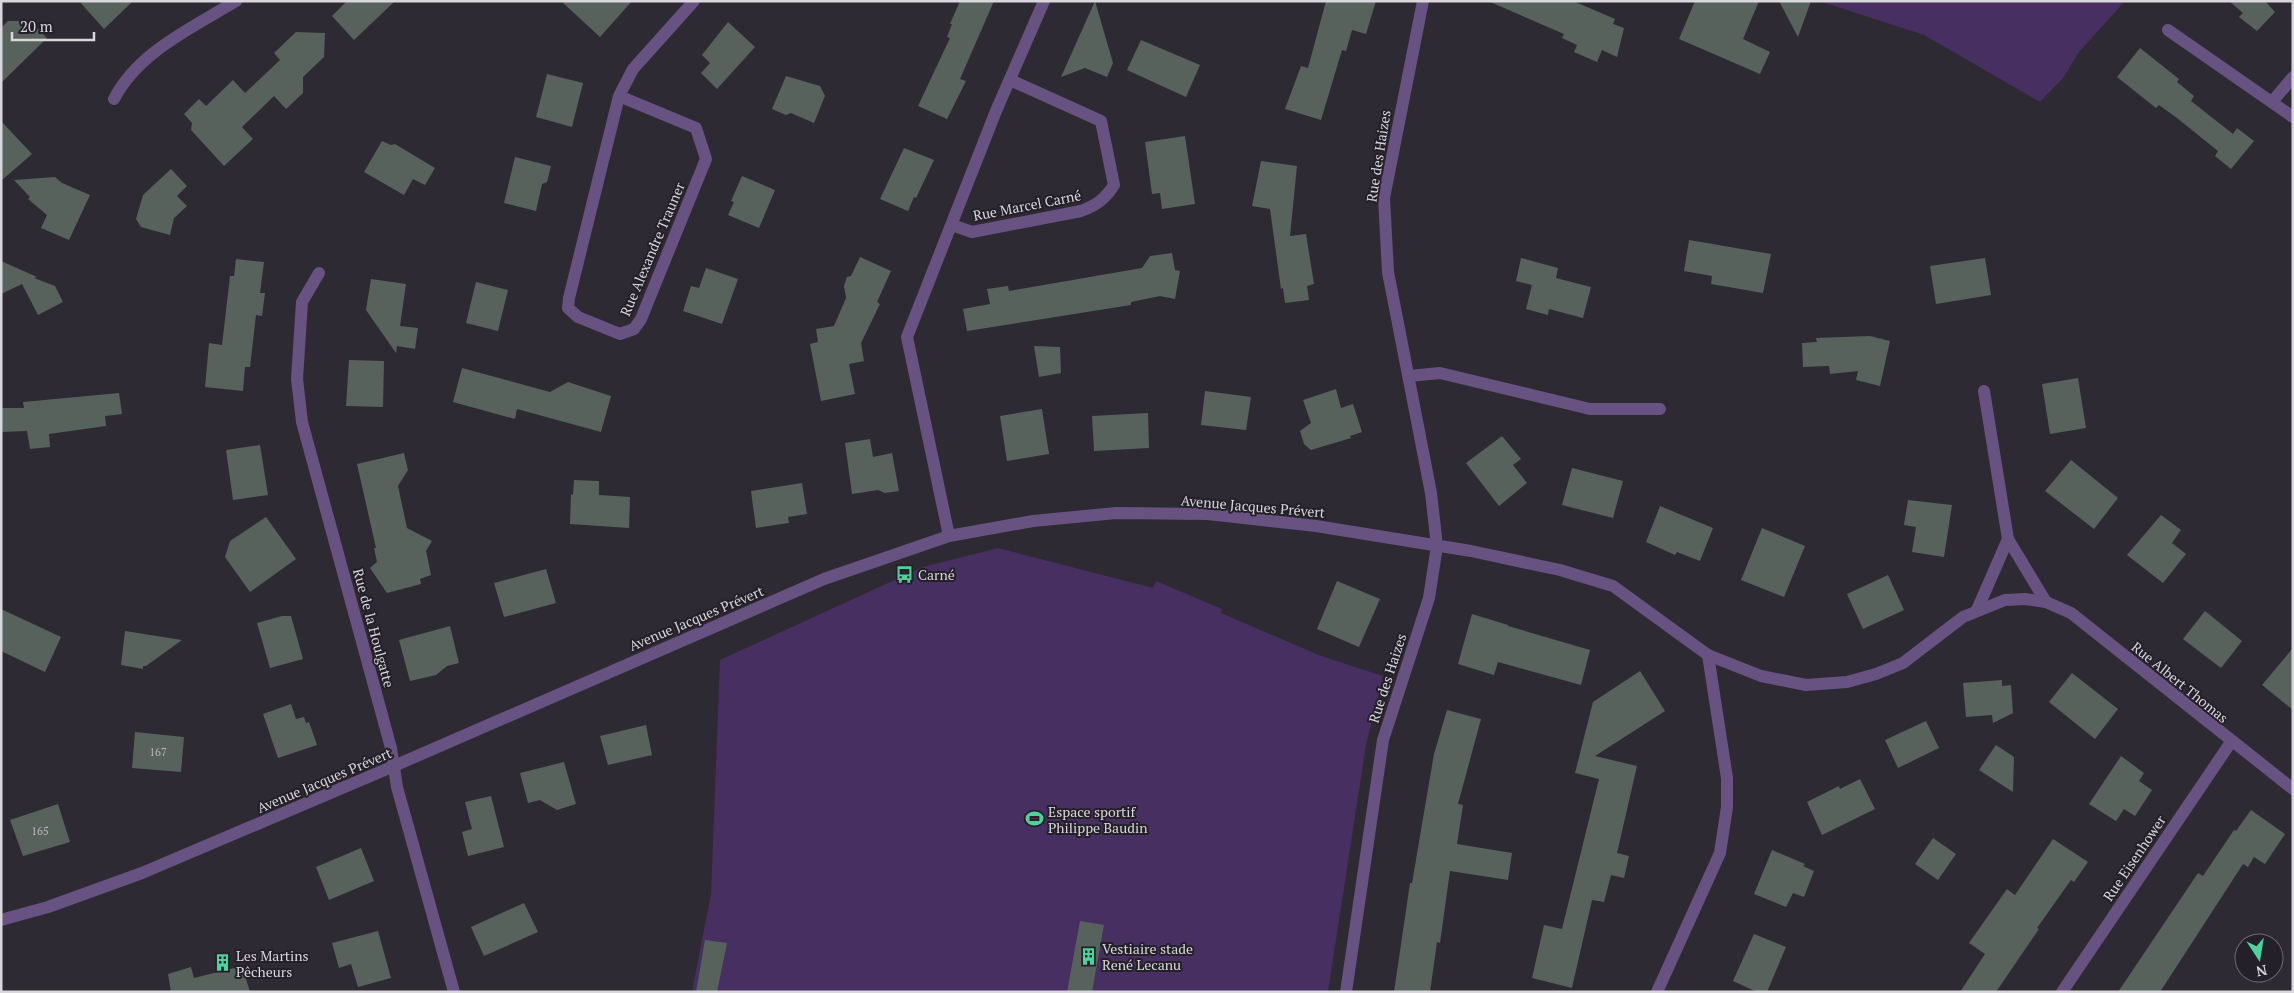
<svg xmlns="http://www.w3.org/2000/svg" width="2294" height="993" font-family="'PT Serif',serif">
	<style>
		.green { fill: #472f61 }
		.building { fill: #57625c }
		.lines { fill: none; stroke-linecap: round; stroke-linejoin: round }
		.minor { stroke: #685282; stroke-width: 12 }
		.labels { text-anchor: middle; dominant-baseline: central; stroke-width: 4; stroke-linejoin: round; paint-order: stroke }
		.number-label { font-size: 11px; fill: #b8b9bc }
		.street-label { font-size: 14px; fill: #d9d6dc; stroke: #242029 }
		.poi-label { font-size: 14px; fill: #d9d6dc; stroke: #242029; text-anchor: start }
	</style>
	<rect width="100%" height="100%" fill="#2e2a33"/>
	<g class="green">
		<path d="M 1819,1 L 2125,1 L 2079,52 L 2063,78 L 2040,102 L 1924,35 Z"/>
		<path d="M 998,548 L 1153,588 L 1156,581 L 1222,609 L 1221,613 L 1321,656 L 1383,676 L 1366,745 L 1328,992 L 692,992 L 711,894 L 720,660 L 923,567 Z"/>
	</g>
	<g class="building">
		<path d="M 79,1 L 133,1 L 104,29 Z"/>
		<path d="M 347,1 L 395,1 L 354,40 L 332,16 Z"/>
		<path d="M 561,1 L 632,1 L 600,37 Z"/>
		<path d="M 960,1 L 994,1 L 960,79 L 966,81 L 947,119 L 918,106 L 950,38 L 947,37 L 952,24 L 950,24 Z"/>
		<path d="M 1095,1 L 1113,63 L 1107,77 L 1085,68 L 1061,77 Z"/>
		<path d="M 1326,1 L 1376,1 L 1366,34 L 1352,30 L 1346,51 L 1342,50 L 1321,120 L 1285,109 L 1301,66 L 1308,68 Z"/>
		<path d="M 1488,1 L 1573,1 L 1615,19 L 1613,24 L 1624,28 L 1617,57 L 1602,50 L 1597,62 L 1574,52 L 1577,45 L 1562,38 L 1564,34 Z"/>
		<path d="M 1695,1 L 1759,1 L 1743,39 L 1770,52 L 1760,74 L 1679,39 Z"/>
		<path d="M 1779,1 L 1811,1 L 1798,37 Z"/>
		<path d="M 2229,1 L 2265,1 L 2275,12 L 2257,31 L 2239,17 L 2243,13 Z"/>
		<path d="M 8,21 L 30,21 L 47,38 L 1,83 L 1,28 Z"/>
		<path d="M 728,22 L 755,47 L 717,89 L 701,73 L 710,63 L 702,55 Z"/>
		<path d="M 296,32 L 325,33 L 324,57 L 303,77 L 303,93 L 286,109 L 274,96 L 242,127 L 253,139 L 224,166 L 191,130 L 192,123 L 184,114 L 199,99 L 206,106 L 233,80 L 245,93 L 280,60 L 274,53 Z"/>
		<path d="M 1141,40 L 1200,65 L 1186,97 L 1127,70 Z"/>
		<path d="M 2140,48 L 2179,79 L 2177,82 L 2194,96 L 2191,101 L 2233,134 L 2237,128 L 2254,141 L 2231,169 L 2215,156 L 2218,151 L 2177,118 L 2159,105 L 2156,108 L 2117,77 Z"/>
		<path d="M 547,74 L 583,83 L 572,127 L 536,117 Z"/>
		<path d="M 786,76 L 820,86 L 825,96 L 814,123 L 791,113 L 786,115 L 772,109 Z"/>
		<path d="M 1,121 L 32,154 L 1,181 Z"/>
		<path d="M 1185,136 L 1195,204 L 1162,209 L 1160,193 L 1152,194 L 1145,142 Z"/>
		<path d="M 382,141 L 391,145 L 395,144 L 435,168 L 425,185 L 413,179 L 404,195 L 364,172 Z"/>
		<path d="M 904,148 L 934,160 L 916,198 L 914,197 L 908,211 L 880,199 Z"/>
		<path d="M 515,157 L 551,166 L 547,182 L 542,184 L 536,211 L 504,203 Z"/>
		<path d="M 1261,161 L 1297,166 L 1290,236 L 1306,234 L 1314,284 L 1307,286 L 1309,300 L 1285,303 L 1283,288 L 1281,289 L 1270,209 L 1252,206 Z"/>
		<path d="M 171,169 L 187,186 L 177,196 L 187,206 L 174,218 L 170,235 L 141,227 L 136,219 L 143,195 Z"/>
		<path d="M 742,176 L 775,190 L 759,228 L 728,215 L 734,202 L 731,201 Z"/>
		<path d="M 55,177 L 62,183 L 90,195 L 69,240 L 41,228 L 47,215 L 28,199 L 30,197 L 14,180 Z"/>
		<path d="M 1689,240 L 1771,254 L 1763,293 L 1711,284 L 1712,276 L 1684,271 Z"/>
		<path d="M 1172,253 L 1175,270 L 1180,271 L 1175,299 L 1160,296 L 1131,302 L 1131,305 L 967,331 L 963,309 L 990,304 L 987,289 L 1008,286 L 1009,291 L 1142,268 L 1150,256 Z"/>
		<path d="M 860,257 L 891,271 L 877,302 L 880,304 L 861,343 L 864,361 L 849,364 L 855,394 L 821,401 L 810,344 L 818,342 L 816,329 L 834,326 L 846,298 L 844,286 L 847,277 L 851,276 Z"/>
		<path d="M 1521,258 L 1558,268 L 1556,278 L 1591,287 L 1583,318 L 1549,309 L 1548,315 L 1526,309 L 1532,285 L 1516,281 Z"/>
		<path d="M 1985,258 L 1991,295 L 1936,304 L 1930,266 Z"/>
		<path d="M 236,259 L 264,262 L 260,293 L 265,293 L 262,316 L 256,315 L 250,367 L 245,367 L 243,391 L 205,387 L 209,343 L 222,345 L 230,276 L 234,276 Z"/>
		<path d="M 1,261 L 37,277 L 34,278 L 55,286 L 63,302 L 38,315 L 22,284 L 1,294 Z"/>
		<path d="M 706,268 L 738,279 L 722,324 L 683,311 L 691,286 L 699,288 Z"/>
		<path d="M 371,279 L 406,284 L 400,326 L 418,328 L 415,349 L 397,346 L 396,353 L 366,310 Z"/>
		<path d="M 476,282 L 508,290 L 498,331 L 466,323 Z"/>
		<path d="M 1870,336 L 1890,341 L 1880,386 L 1856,380 L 1858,371 L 1830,374 L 1829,366 L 1803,367 L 1802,343 L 1817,342 L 1816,338 Z"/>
		<path d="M 1034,346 L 1060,347 L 1061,373 L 1039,377 Z"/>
		<path d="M 349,360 L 384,361 L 383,407 L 346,406 Z"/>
		<path d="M 462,368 L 550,392 L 568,382 L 611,396 L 601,432 L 517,409 L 515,419 L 453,402 Z"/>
		<path d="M 2078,378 L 2086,428 L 2050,434 L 2042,384 Z"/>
		<path d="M 1336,389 L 1341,408 L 1353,404 L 1362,432 L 1350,436 L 1351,438 L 1311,450 L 1304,444 L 1300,431 L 1311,423 L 1303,400 Z"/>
		<path d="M 1205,391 L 1251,397 L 1246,430 L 1201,425 Z"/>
		<path d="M 119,393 L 122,414 L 105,416 L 106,426 L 49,434 L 50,447 L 30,449 L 27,431 L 1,432 L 1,408 L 24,408 L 23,402 Z"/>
		<path d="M 1042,409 L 1049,454 L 1007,461 L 1000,416 Z"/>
		<path d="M 1148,413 L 1149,448 L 1094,451 L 1092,416 Z"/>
		<path d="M 1502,436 L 1521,459 L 1513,465 L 1527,483 L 1499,506 L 1466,463 Z"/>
		<path d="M 870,439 L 873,457 L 892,453 L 899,491 L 885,493 L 878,490 L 852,494 L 845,443 Z"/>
		<path d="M 260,445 L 268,495 L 233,500 L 226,450 Z"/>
		<path d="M 404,453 L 408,470 L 398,486 L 407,528 L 432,541 L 426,551 L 431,575 L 420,579 L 421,584 L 387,593 L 370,568 L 377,562 L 374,548 L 376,548 L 357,464 Z"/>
		<path d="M 2071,460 L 2118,498 L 2094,529 L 2045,491 Z"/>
		<path d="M 1572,468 L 1623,481 L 1613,518 L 1562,505 Z"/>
		<path d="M 574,480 L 599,481 L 599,495 L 630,497 L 629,528 L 570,524 L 571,494 L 573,495 Z"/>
		<path d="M 802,483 L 807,514 L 788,517 L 789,523 L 756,528 L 751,491 Z"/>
		<path d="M 1908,500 L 1952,505 L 1944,557 L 1912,552 L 1916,527 L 1904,525 Z"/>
		<path d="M 1660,506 L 1713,528 L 1700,561 L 1677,552 L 1675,555 L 1646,542 Z"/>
		<path d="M 2161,515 L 2181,530 L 2172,543 L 2186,554 L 2163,583 L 2127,555 Z"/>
		<path d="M 266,517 L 296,559 L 250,592 L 225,557 L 230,541 Z"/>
		<path d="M 1762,528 L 1805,546 L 1784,597 L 1741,580 Z"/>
		<path d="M 546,569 L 556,603 L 504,617 L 494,583 Z"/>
		<path d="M 1888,575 L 1904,610 L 1863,629 L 1847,594 Z"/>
		<path d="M 1337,581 L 1380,599 L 1359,647 L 1317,629 Z"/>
		<path d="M 1,609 L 61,637 L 45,672 L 1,651 Z"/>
		<path d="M 2205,611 L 2242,641 L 2221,668 L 2183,639 Z"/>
		<path d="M 1472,614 L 1508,625 L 1508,626 L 1590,650 L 1581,685 L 1498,662 L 1494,675 L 1458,664 Z"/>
		<path d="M 282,616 L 291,616 L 303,659 L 270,668 L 257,623 Z"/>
		<path d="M 450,626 L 459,663 L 447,666 L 436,675 L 410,681 L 399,640 Z"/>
		<path d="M 125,631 L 182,640 L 146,666 L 143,666 L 143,669 L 121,665 Z"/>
		<path d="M 2293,648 L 2293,710 L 2262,685 Z"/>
		<path d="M 1640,671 L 1665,711 L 1595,756 L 1637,766 L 1617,853 L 1629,856 L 1624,878 L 1611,875 L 1604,902 L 1592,900 L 1572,988 L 1532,978 L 1544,925 L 1562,929 L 1599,779 L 1575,773 L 1593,702 Z"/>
		<path d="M 2072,673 L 2118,709 L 2095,739 L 2049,702 Z"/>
		<path d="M 2002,680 L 2002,686 L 2011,685 L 2013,713 L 1993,723 L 1992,715 L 1966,717 L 1963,683 Z"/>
		<path d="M 291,704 L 296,719 L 304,717 L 306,723 L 309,722 L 317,745 L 278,758 L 263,714 Z"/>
		<path d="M 1447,710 L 1481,719 L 1458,804 L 1463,805 L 1457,844 L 1512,853 L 1508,880 L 1450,871 L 1440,943 L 1437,942 L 1430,992 L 1394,992 L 1410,883 L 1412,883 L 1434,754 Z"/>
		<path d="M 1926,721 L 1939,748 L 1898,768 L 1885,740 Z"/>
		<path d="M 646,725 L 652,755 L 608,765 L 600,736 Z"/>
		<path d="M 135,732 L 184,737 L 181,772 L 132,768 Z"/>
		<path d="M 1996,745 L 2014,757 L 2013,792 L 1979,770 Z"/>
		<path d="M 2121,756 L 2144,773 L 2139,781 L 2152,790 L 2135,816 L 2124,809 L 2116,821 L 2089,804 Z"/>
		<path d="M 564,762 L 576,804 L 557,810 L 540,800 L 528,803 L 520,773 Z"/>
		<path d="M 1860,779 L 1875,809 L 1822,835 L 1807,802 L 1839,786 L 1840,789 Z"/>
		<path d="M 491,796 L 504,847 L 468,856 L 462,832 L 472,829 L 465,802 Z"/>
		<path d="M 58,804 L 70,842 L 23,856 L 10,820 Z"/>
		<path d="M 2251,810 L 2285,834 L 2265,864 L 2254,857 L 2248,867 L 2243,864 L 2160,992 L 2118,992 L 2198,873 L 2203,876 L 2234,830 L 2236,831 Z"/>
		<path d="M 1933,838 L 1956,854 L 1938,880 L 1915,864 Z"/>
		<path d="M 2053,839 L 2088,862 L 2074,882 L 2071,880 L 2037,928 L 2039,929 L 1996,992 L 1960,992 L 1985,954 L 1969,943 L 2007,889 L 2015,895 Z"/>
		<path d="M 361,848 L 374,881 L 329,900 L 316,867 Z"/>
		<path d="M 1772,850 L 1805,864 L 1803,866 L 1814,871 L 1804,897 L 1793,893 L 1786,907 L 1754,894 Z"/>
		<path d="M 524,903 L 538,932 L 484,956 L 471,927 Z"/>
		<path d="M 1080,921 L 1104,925 L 1092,992 L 1067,992 Z"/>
		<path d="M 378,931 L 391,978 L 358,987 L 351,964 L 339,968 L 332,943 Z"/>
		<path d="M 1754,934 L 1786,947 L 1767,992 L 1757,992 L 1733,981 Z"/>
		<path d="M 705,940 L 727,943 L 717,992 L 696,992 Z"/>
		<path d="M 242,966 L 250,992 L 171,992 L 168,974 L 191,967 L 194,978 Z"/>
	</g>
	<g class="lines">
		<g class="minor">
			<path d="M 2168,30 L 2293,117"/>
			<path d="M 619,96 L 696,128 L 706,159 L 641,319 L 634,329 L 620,334 L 578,317 L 568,308 L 569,298 L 619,96 L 633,69 L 694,1"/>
			<path d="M 114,99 C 138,52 192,28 236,1"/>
			<path d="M 2272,102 L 2293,77"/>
			<path d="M 952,225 L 972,232 L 1081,211 C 1097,205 1105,199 1114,185 L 1101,121 L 1010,80"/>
			<path d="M 319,273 L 302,302 L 297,379 L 302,422 L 391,748 L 397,787 L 454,992"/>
			<path d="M 1409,376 L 1440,373 L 1590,409 L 1660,409"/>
			<path d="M 1984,391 L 2008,539 L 2046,602"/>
			<path d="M 949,536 L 907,337 L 996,111 L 1044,1"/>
			<path d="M 1977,610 L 2008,539"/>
			<path d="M 1,920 L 48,907 L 142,873 L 394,766 L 824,579 L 949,536 L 1033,521 L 1116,513 L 1208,514 L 1316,526 L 1471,551 L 1560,570 L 1613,586 L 1708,655 L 1761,676 L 1806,685 L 1847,682 L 1876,674 L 1903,663 L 1963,617 L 2005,600 L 2025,599 L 2046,602 L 2071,613 L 2293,789"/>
			<path d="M 1346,992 L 1383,740 L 1429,598 L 1437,546 L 1431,493 L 1388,272 L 1384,198 L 1423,1"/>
			<path d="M 1657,992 L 1720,853 L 1727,807 L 1727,778 L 1708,655"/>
			<path d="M 2062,992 L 2231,742"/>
		</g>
	</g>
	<defs>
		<symbol id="bus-bare" viewBox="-9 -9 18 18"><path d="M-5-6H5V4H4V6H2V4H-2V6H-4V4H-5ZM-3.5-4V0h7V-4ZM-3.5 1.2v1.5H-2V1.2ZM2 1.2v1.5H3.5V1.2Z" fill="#4ad49c" stroke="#242029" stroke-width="2.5" paint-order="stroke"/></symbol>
		<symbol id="stadium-bare" viewBox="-9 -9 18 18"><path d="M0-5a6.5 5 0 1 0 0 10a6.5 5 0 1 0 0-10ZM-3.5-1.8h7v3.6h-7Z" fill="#4ad49c" stroke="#242029" stroke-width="2.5" paint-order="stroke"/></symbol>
		<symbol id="building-bare" viewBox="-9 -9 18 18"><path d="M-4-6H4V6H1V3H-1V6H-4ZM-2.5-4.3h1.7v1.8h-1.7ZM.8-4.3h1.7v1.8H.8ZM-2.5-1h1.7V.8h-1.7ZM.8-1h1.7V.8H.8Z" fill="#4ad49c" stroke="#242029" stroke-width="2.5" paint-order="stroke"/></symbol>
	</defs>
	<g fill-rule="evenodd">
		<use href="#bus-bare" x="892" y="562" width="25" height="25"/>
		<use href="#stadium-bare" x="1022" y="806" width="25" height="25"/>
		<use href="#building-bare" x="1076" y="944" width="25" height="25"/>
		<use href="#building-bare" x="210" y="950" width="25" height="25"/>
	</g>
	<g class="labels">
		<g class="number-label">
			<text x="158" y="752">167</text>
			<text x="40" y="831">165</text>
		</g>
		<g class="street-label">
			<text transform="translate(1378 156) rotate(-81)">Rue des Haizes</text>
			<text transform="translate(1027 205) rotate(-11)">Rue Marcel Carné</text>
			<text transform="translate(652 249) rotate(-67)">Rue Alexandre Trauner</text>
			<text transform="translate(1253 506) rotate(5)">Avenue Jacques Prévert</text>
			<text transform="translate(696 618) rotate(-23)">Avenue Jacques Prévert</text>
			<text transform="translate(374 628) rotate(75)">Rue de la Houlgatte</text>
			<text transform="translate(1387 678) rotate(-72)">Rue des Haizes</text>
			<text transform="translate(2180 682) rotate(39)">Rue Albert Thomas</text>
			<text transform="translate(324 780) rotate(-23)">Avenue Jacques Prévert</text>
			<text transform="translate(2134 858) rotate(-56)">Rue Eisenhower</text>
		</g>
		<g class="poi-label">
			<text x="918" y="574">Carné</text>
			<text x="1048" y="811">Espace sportif<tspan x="1048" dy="16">Philippe Baudin</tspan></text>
			<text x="1102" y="948">Vestiaire stade<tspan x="1102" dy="16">René Lecanu</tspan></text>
			<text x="236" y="955">Les Martins<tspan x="236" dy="16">Pêcheurs</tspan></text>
		</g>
	</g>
	<rect width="2294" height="993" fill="none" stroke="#d9d6dc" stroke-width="5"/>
	<g transform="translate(2259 958) rotate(168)"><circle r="24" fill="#242029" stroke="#6c6971"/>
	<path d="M0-4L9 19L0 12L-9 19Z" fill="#4ad49c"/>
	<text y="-8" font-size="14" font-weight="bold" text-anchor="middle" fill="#d9d6dc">N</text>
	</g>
	<path d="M12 32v8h82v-8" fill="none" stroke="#d9d6dc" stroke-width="2.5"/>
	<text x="20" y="32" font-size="15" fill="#d9d6dc" stroke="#242029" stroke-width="4" paint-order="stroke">20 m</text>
</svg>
